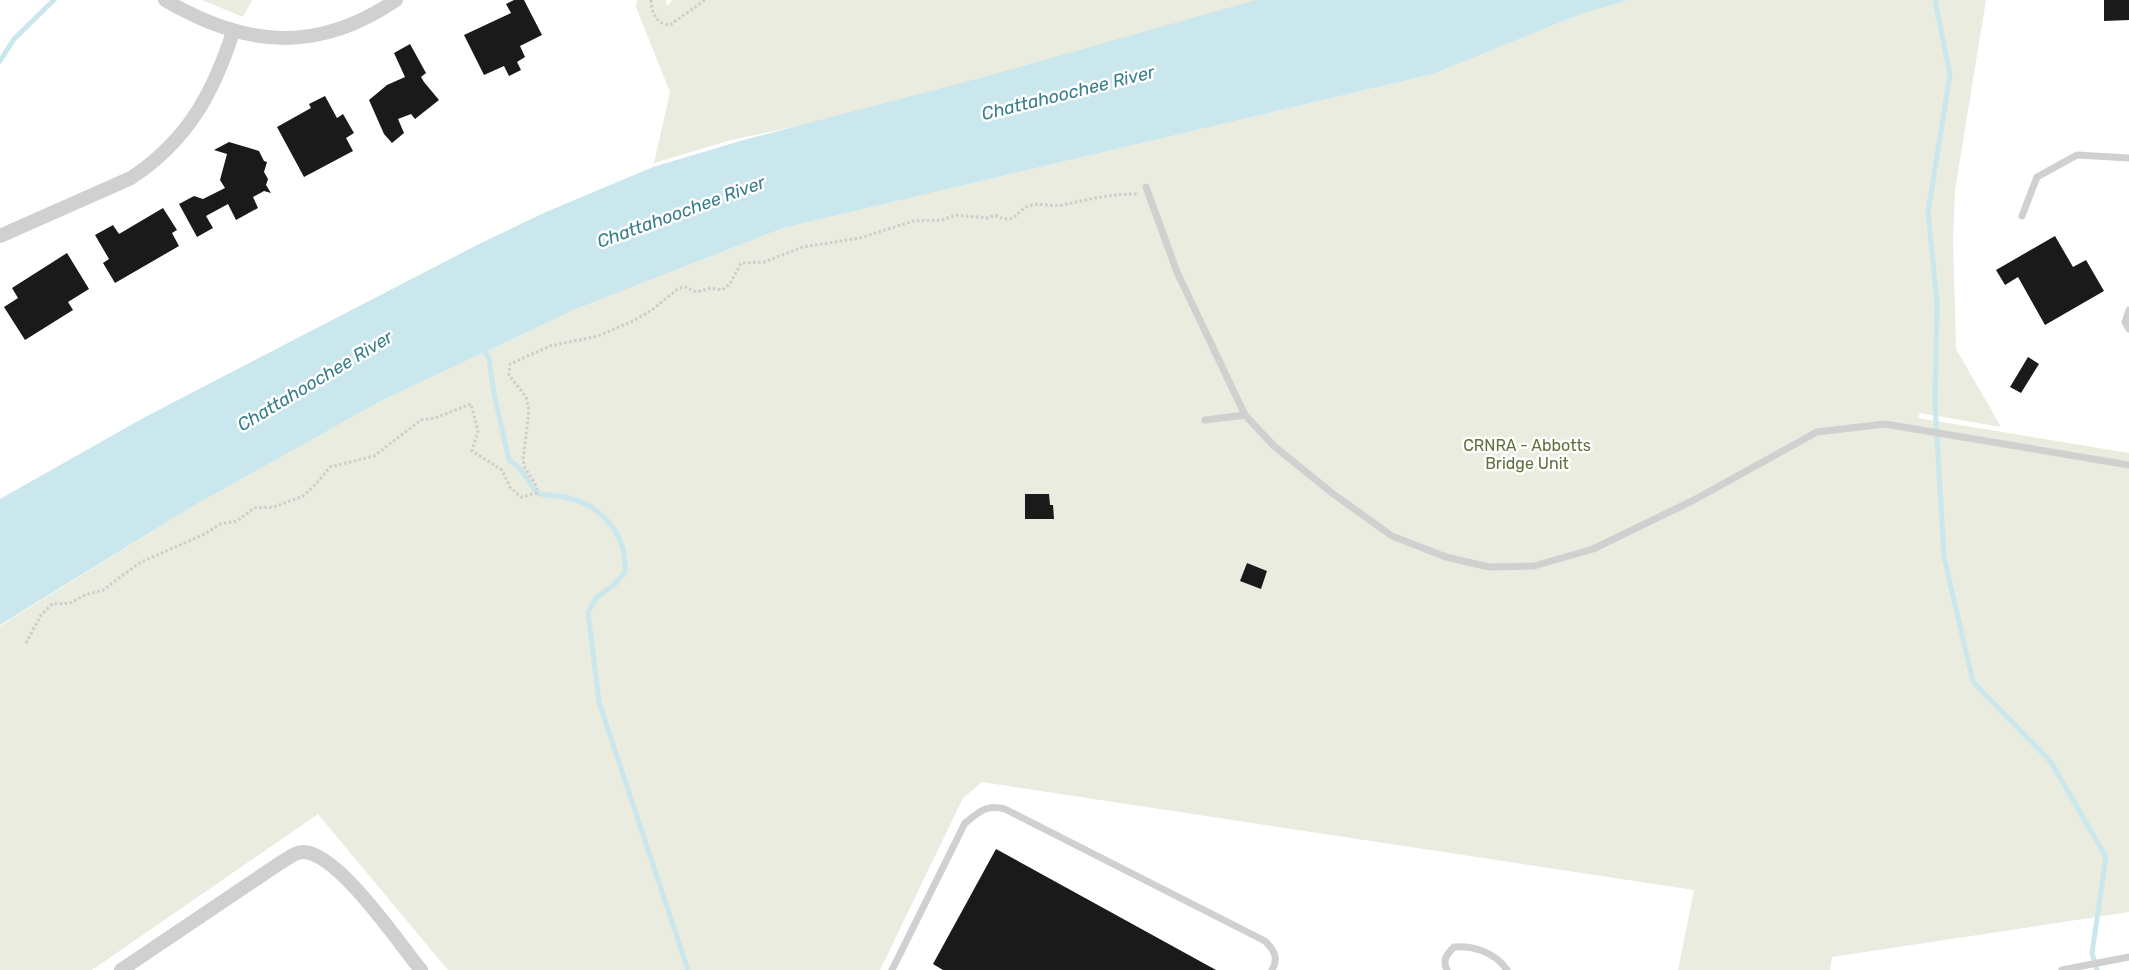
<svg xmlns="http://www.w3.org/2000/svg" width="2129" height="970" font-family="Rubik,sans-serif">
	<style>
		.green { fill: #e9ecde }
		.water { fill: #cae7ed }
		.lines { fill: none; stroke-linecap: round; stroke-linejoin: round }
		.stream { stroke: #cae7ed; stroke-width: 5 }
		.building { fill: #1a1a1a }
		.path { stroke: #cdcdcd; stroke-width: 3; stroke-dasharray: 2.5 2.5; stroke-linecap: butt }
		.service { stroke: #d0d0d0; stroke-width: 7 }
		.minor { stroke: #d0d0d0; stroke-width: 14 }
		.labels { text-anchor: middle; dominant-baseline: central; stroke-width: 5; stroke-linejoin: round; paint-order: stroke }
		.park-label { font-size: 16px; fill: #61713d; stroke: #fff }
		.water-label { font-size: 18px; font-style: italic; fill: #387e8b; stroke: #fff }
	</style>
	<rect width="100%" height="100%" fill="#fff"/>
	<g class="green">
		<path d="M 202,0 L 252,0 L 243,17 Z"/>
		<path d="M 637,0 L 666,0 L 667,6 L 672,0 L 1287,0 L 943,95 L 731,140 L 654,163 L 670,92 L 636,7 Z"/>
		<path d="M 1629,0 L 1986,0 L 1955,190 L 1953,240 L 1956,349 L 2001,427 L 1920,413 L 1918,418 L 2129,453 L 2129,912 L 1832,957 L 1830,970 L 1678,970 L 1694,890 L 982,782 L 963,798 L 880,970 L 448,970 L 318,814 L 92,970 L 0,970 L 0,626 L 188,509 L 381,401 L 576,309 L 783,228 L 1433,74 L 1581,14 Z"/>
	</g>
	<path class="water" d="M 1256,0 L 1629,0 L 1581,14 L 1433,74 L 783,228 L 576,309 L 381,401 L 188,509 L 0,625 L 0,499 L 145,417 L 481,243 L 546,212 L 653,167 L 740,141 L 984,77 Z"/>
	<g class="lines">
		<g class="stream">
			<path d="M 1935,0 L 1950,75 L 1928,212 L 1937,302 L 1935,403 L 1944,557 L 1973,682 L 2051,762 L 2106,857 L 2092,953 L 2097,970"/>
			<path d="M 0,61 L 14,39 L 54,0"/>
			<path d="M 485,352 L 489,359 L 494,394 L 509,460 L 521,470 L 537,493 C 547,496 557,495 568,498 C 603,506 627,535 625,572 L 615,584 L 596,598 L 588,612 L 599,702 L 688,970"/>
		</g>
	</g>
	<g class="building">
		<path d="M 514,0 L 524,0 L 542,35 L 520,46 L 525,57 L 517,62 L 521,70 L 509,76 L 504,66 L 484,75 L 464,35 L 511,13 L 506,4 Z"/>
		<path d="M 2104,0 L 2129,0 L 2129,20 L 2104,21 Z"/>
		<path d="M 410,44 L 426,73 L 421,77 L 424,82 L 439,100 L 415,119 L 411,114 L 398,119 L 404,133 L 392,143 L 384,134 L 369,100 L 387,85 L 405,77 L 394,53 Z"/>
		<path d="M 325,96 L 337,118 L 343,114 L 354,133 L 346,138 L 353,151 L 304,177 L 277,127 L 311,108 L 309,104 Z"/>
		<path d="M 229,142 L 259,151 L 264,161 L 267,162 L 264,172 L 268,179 L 266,185 L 271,193 L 264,191 L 253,197 L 258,208 L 236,220 L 228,204 L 206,216 L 213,228 L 197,237 L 179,204 L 194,196 L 203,199 L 225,188 L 220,180 L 227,154 L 214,150 Z"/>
		<path d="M 163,208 L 177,230 L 172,233 L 179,246 L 115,283 L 103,263 L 109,259 L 95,235 L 113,225 L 119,234 Z"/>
		<path d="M 2055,236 L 2073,267 L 2086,260 L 2104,291 L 2045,325 L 2018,277 L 2005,285 L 1996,270 Z"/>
		<path d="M 67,253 L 89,289 L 68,302 L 73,310 L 25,340 L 4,307 L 18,298 L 12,288 Z"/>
		<path d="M 2028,357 L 2039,364 L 2021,393 L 2010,387 Z"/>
		<path d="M 1025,494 L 1049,494 L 1050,505 L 1053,505 L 1054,519 L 1025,519 Z"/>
		<path d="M 1247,563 L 1267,571 L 1261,589 L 1240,581 Z"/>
		<path d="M 996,849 L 1216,970 L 943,970 L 933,964 Z"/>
	</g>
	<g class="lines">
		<g class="path">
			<path d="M 651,0 C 652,13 656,24 670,25 L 705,0"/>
			<path d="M 26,643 L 41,615 L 52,604 L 70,603 L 85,595 L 103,590 L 141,562 L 205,534 L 220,524 L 237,521 L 254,508 L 274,507 L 303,496 L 316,484 L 330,467 L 374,456 L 421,420 L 435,418 L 471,404 L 478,431 L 472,451 L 502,470 L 510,487 L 521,497 L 537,493 L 537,487 L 525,468 L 523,460 L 529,410 L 526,397 L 509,375 L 510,364 L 550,346 L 598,336 L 633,321 L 652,310 L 679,288 L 686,287 L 696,292 L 711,288 L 722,290 L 730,284 L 741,263 L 764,262 L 803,247 L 860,238 L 913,221 L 942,220 L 956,215 L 988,218 L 995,215 C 1018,227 1014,209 1032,205 C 1042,203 1053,207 1063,205 C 1089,199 1111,194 1137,194"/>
		</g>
		<g class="service">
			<path d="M 1146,187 L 1177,272 L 1245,415 L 1274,446 L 1332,493 L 1392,536 L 1446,557 L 1489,567 L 1534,566 L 1593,549 L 1692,501 L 1817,432 L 1885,424 L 2129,465"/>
			<path d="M 2022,216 L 2037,177 L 2077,155 L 2129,158"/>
			<path d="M 2129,310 L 2125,322 L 2129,329"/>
			<path d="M 1205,420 L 1245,415"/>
			<path d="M 892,970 L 965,823 C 979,812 986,804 1005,809 L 1265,941 C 1274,950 1279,958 1272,970"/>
			<path d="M 1447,970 C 1442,960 1447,954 1454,947 C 1473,945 1496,953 1507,970"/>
			<path d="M 2062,970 L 2129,957"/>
		</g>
		<g class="minor">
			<path d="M 165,0 C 245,47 317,54 396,0"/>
			<path d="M 0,236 L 131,178 C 187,141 213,94 233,32"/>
			<path d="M 121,970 L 280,863 C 286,860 296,851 304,852 C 339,854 398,942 421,970"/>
		</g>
	</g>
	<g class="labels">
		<g class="park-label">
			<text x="1527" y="445">CRNRA - Abbotts<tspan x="1527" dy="18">Bridge Unit</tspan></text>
		</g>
		<g class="water-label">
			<text transform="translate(1068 93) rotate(-14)">Chattahoochee River</text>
			<text transform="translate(681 212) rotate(-20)">Chattahoochee River</text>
			<text transform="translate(315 381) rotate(-31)">Chattahoochee River</text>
		</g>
	</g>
</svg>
